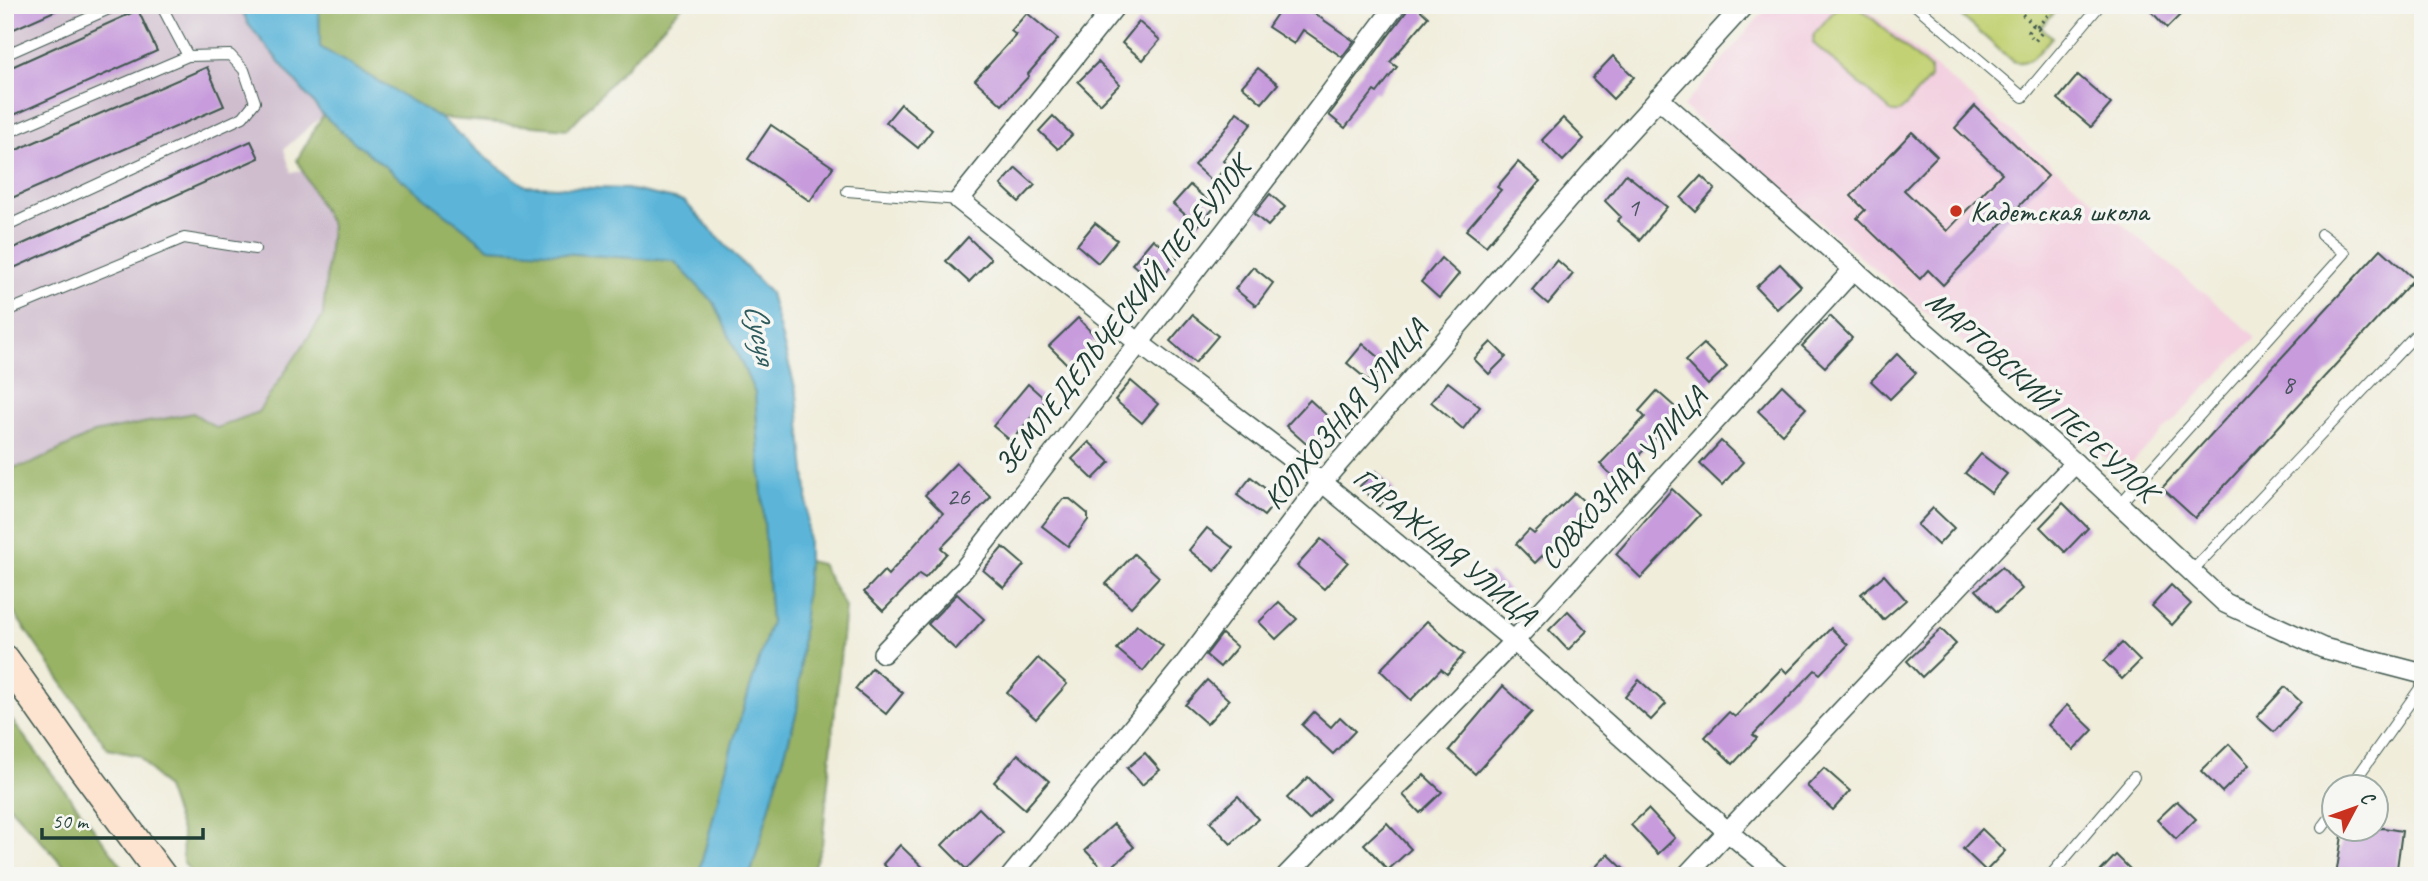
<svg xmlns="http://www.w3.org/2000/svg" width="2428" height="881" font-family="Caveat,sans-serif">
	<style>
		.built { fill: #f3cfdf }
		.industrial { fill: #cfbdce }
		.green { fill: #c2d173; stroke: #708754; stroke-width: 2 }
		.forest { fill: #99b365; stroke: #5c784c; stroke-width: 2 }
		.water { fill: #5cb5d9; stroke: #3e7986; stroke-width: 2 }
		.building { fill: #c79bdc }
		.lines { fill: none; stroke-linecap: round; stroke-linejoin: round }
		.service-casing { stroke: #3e574d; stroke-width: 12 }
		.minor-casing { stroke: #3e574d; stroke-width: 22 }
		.secondary-casing { stroke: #3e574d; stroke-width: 31 }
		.path { stroke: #3e574d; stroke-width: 3.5; stroke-dasharray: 2 5; stroke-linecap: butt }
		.service { stroke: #fff; stroke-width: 10 }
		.minor { stroke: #fff; stroke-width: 19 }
		.secondary { stroke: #fde4d1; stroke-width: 28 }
		.poi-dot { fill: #c8321e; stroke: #f6f6f2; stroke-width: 2.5 }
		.labels { text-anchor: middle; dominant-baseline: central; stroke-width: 7; stroke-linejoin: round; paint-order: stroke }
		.number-label { font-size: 26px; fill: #49545e }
		.poi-label { font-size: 30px; fill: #1f3d34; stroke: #f6f6f2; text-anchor: start }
		.street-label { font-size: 30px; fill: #1f3d34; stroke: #f6f6f2 }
		.water-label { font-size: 32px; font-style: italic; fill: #2e5b5d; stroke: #f6f6f2 }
	</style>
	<rect width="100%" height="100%" fill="#f6f6f2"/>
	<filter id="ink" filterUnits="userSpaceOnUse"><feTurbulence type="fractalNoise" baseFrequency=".0143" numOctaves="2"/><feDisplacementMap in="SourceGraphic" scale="14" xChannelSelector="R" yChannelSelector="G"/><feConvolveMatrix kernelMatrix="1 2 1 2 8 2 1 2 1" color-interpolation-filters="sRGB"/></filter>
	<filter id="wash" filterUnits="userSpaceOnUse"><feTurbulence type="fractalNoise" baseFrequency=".00686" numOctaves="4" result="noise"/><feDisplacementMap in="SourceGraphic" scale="28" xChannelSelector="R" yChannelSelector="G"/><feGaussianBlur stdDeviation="1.57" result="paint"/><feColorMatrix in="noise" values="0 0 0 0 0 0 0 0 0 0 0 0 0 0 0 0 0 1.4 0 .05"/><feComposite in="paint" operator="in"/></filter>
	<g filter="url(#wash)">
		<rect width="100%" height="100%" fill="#f0eddb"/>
		<path class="built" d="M 1769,5 L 1862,5 L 2256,337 L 2123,472 L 1929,315 L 1683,107 Z"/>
		<path class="industrial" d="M 5,5 L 240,5 L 248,24 L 323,115 L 284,149 L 291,172 L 313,171 L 331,226 L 323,316 L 258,412 L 217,428 L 94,433 L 34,462 L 5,469 Z"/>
		<g class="green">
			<path d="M 1839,5 L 1857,5 L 1930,69 L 1930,78 L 1900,112 L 1892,112 L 1813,43 L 1814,34 Z"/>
			<path d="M 1949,5 L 2061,5 L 2041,27 L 2052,37 C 2040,50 2032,67 2012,61 Z"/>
		</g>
		<g class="forest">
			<path d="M 319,5 L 683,5 L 568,129 L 440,118 L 320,47 Z"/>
			<path d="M 323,115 L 359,146 L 489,248 L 674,261 L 715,304 L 755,393 L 771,623 L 732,745 L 698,876 L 194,876 L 183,862 L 182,834 L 166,788 L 139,756 L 108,749 L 5,600 L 5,469 L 31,464 L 94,433 L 193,413 L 217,428 L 258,412 L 323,316 L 331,226 L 297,160 Z"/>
			<path d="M 808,561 L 821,564 L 845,607 L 822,845 L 810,876 L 750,876 L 797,711 Z"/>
			<path d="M 5,711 L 125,870 L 129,876 L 73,876 L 5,801 Z"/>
		</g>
		<path class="water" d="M 240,5 L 319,5 L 320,47 L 440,118 L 487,159 L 526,186 L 627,189 L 684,201 L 770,293 L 797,395 L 807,491 L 808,561 L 797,711 L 750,876 L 698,876 L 732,745 L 771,622 L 755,393 L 715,304 L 674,261 L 489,248 L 359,146 L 323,115 L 248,24 Z"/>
		<g id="blocks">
			<g class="building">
				<path d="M 5,5 L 68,5 L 5,33 Z"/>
				<path d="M 1283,5 L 1302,5 L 1354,41 L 1342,57 L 1303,30 L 1294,44 L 1268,27 Z"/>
				<path d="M 1408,5 L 1415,5 L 1428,17 L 1390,62 L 1397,67 L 1377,93 L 1374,91 L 1345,128 L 1329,115 L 1406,12 Z"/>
				<path d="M 2145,5 L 2190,5 L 2167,28 Z"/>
				<path d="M 138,10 L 157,51 L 5,119 L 5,70 Z"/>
				<path d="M 1027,13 L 1058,39 L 1028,74 L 1029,76 L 1002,105 L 975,80 L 1016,35 L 1011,31 Z"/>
				<path d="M 1139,22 L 1160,40 L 1143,60 L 1122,43 Z"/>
				<path d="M 1613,56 L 1634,77 L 1613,99 L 1592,78 Z"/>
				<path d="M 1098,62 L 1120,84 L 1100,104 L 1078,82 Z"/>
				<path d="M 207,67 L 224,106 L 5,201 L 5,155 Z"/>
				<path d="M 1258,68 L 1278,84 L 1262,103 L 1242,86 Z"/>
				<path d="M 2078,75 L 2111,104 L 2091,127 L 2058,99 Z"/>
				<path d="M 901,104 L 932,130 L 918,148 L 886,122 Z"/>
				<path d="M 1975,106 L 2048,176 L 1943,285 L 1928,270 L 1920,279 L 1857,218 L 1865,210 L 1851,196 L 1912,132 L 1937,156 L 1904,190 L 1947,231 L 2002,173 L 1955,128 Z"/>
				<path d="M 1237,112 L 1252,123 L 1223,161 L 1228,165 L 1213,182 L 1194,165 L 1224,131 Z"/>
				<path d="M 1053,116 L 1072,135 L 1058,149 L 1039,131 Z"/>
				<path d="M 1563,118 L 1584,139 L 1563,161 L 1542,140 Z"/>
				<path d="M 771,125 L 833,167 L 810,201 L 748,159 Z"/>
				<path d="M 251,141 L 259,158 L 5,272 L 5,252 Z"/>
				<path d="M 1518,162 L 1540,181 L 1486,246 L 1466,230 L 1501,190 L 1497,187 Z"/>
				<path d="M 1016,168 L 1035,185 L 1019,202 L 1001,185 Z"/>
				<path d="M 1626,174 L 1667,207 L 1640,240 L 1617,221 L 1621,217 L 1605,201 Z"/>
				<path d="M 1701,176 L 1715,189 L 1695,211 L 1681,198 Z"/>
				<path d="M 1190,185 L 1215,207 L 1198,226 L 1173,204 Z"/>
				<path d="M 1270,194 L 1285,207 L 1268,226 L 1254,214 Z"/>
				<path d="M 1095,223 L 1117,240 L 1098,263 L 1077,245 Z"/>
				<path d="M 968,237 L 991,259 L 969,282 L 946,261 Z"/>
				<path d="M 1153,239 L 1177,259 L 1156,285 L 1132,264 Z"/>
				<path d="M 2381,249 L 2414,279 L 2195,518 L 2162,488 Z"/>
				<path d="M 1441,258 L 1459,274 L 1439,298 L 1421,282 Z"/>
				<path d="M 1557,260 L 1573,274 L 1548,304 L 1532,290 Z"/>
				<path d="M 1780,264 L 1801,286 L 1777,309 L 1756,287 Z"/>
				<path d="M 1253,267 L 1273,283 L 1256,306 L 1235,289 Z"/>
				<path d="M 1192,315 L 1218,336 L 1195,363 L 1170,341 Z"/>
				<path d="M 1830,316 L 1852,338 L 1825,367 L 1802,346 Z"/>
				<path d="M 1078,318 L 1097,338 L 1069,366 L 1049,346 Z"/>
				<path d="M 1491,342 L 1506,357 L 1489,374 L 1474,359 Z"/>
				<path d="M 1363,344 L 1386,363 L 1370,382 L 1347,363 Z"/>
				<path d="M 1704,344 L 1727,367 L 1708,385 L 1685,361 Z"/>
				<path d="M 1897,354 L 1916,373 L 1890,399 L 1871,381 Z"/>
				<path d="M 1131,381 L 1158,404 L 1142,423 L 1115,400 Z"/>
				<path d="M 1448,382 L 1480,407 L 1463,429 L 1431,402 Z"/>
				<path d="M 1028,384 L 1046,400 L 1011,441 L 993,426 Z"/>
				<path d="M 1782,385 L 1806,408 L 1782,434 L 1758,411 Z"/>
				<path d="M 1657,391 L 1684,415 L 1666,434 L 1662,431 L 1616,479 L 1600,464 L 1645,417 L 1639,411 Z"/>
				<path d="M 1310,400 L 1335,423 L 1312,449 L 1286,426 Z"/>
				<path d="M 1721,441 L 1743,462 L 1722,485 L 1700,464 Z"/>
				<path d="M 1089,442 L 1110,462 L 1093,479 L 1072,459 Z"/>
				<path d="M 1981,454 L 2007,474 L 1991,493 L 1965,473 Z"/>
				<path d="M 956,463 L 991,497 L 941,548 L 947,553 L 925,578 L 919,574 L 883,611 L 864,592 L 884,571 L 888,575 L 943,513 L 925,495 Z"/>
				<path d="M 1376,471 L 1394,490 L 1379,506 L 1360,486 Z"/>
				<path d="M 1251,477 L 1278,499 L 1264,516 L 1237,495 Z"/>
				<path d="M 1672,489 L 1700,515 L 1641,578 L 1616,554 Z"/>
				<path d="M 1575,493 L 1593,510 L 1571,532 L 1568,530 L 1535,563 L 1516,544 L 1529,530 L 1534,534 Z"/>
				<path d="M 1063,499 L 1070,499 L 1088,514 L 1088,520 L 1068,546 L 1042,526 Z"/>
				<path d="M 2063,503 L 2088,528 L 2065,552 L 2040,527 Z"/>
				<path d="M 1933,508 L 1954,528 L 1938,545 L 1917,525 Z"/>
				<path d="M 1207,528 L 1233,548 L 1215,571 L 1189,550 Z"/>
				<path d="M 1321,539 L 1348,562 L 1324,589 L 1297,566 Z"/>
				<path d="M 1003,547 L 1024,565 L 1004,588 L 983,570 Z"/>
				<path d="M 1134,554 L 1159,577 L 1131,607 L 1106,584 Z"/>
				<path d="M 2002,567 L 2022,589 L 1997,612 L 1976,590 Z"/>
				<path d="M 1490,572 L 1509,590 L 1495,604 L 1476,586 Z"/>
				<path d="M 1884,575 L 1906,600 L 1883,620 L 1861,594 Z"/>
				<path d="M 2171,585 L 2191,604 L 2172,625 L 2152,606 Z"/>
				<path d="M 957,594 L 984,619 L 956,650 L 928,624 Z"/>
				<path d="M 1279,602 L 1297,619 L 1276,639 L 1259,622 Z"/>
				<path d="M 1568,611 L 1587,631 L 1568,650 L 1549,630 Z"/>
				<path d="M 1427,621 L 1464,654 L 1447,674 L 1441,669 L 1411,700 L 1380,670 Z"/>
				<path d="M 1137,625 L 1163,646 L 1143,671 L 1117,649 Z"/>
				<path d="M 1831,628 L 1848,645 L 1820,674 L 1815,670 L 1753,735 L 1757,738 L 1733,764 L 1705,737 L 1729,712 L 1735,717 L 1782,668 L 1787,673 Z"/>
				<path d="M 1941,629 L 1956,644 L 1922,677 L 1907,661 Z"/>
				<path d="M 1222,634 L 1237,647 L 1220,667 L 1206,655 Z"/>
				<path d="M 2122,643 L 2140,661 L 2122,679 L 2104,661 Z"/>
				<path d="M 1038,658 L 1067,684 L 1036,719 L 1007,693 Z"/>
				<path d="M 872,668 L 903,693 L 886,714 L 855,689 Z"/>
				<path d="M 1207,680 L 1229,700 L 1207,724 L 1185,705 Z"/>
				<path d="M 1639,680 L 1666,704 L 1651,720 L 1625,697 Z"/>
				<path d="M 1503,686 L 1532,712 L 1475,774 L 1449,750 Z"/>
				<path d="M 2285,687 L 2301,702 L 2274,732 L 2257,717 Z"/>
				<path d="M 2067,705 L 2093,730 L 2074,750 L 2048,725 Z"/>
				<path d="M 1314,712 L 1331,727 L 1340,717 L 1355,731 L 1333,754 L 1302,725 Z"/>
				<path d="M 2229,744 L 2249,765 L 2222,792 L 2201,771 Z"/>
				<path d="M 1145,753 L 1160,770 L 1142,785 L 1127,768 Z"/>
				<path d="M 1018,754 L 1049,781 L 1025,809 L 994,782 Z"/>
				<path d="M 1824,768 L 1850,791 L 1833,810 L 1807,786 Z"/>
				<path d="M 1424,775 L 1442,792 L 1420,813 L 1403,795 Z"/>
				<path d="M 1308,777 L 1330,799 L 1309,820 L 1287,798 Z"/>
				<path d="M 1238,796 L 1258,819 L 1231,844 L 1210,822 Z"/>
				<path d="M 2177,801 L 2196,819 L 2176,839 L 2157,820 Z"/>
				<path d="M 979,808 L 1003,832 L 966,869 L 942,845 Z"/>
				<path d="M 1648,809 L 1675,838 L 1658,854 L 1631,825 Z"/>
				<path d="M 1387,823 L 1411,849 L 1388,870 L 1364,844 Z"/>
				<path d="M 1114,824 L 1134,847 L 1106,872 L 1085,850 Z"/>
				<path d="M 2384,828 L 2402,831 L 2396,876 L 2336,876 L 2343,829 Z"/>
				<path d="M 1982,829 L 2005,851 L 1986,871 L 1963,849 Z"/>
				<path d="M 900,845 L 932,876 L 896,876 L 883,864 Z"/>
				<path d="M 1608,854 L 1631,876 L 1587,876 Z"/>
				<path d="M 2116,855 L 2137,876 L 2096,876 Z"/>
			</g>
		</g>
	</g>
	<g filter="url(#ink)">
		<use href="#blocks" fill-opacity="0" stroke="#3e574d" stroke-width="2"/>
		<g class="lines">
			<defs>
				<g id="service">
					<path d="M 1915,5 L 2023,97 L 2100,5"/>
					<path d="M 5,55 L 118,5"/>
					<path d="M 5,134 L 188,56"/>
					<path d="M 847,191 L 959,200"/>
					<path d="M 5,227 L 243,117 L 255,102 L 244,70 L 230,55 L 188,56 L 161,5"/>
					<path d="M 5,312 L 184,238 L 255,249"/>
					<path d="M 2120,504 L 2345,253 L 2321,234"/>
					<path d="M 2191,572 L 2423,327"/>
					<path d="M 2351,786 L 2423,684"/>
					<path d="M 2322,828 L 2334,812"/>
					<path d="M 2050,876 L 2134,777"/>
				</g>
				<g id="minor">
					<path d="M 1116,5 L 959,200 L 1139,343 L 1322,482 L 1514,641 L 1728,832 L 1781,876"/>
					<path d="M 1658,98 L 2075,463 L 2225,603 L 2323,648 L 2423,674"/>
					<path d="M 883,653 L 964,569 L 1000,523 L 1274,168 L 1396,5"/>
					<path d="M 1011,876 L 1183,666 L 1322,482 L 1589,175 L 1744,5"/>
					<path d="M 1286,876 L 1514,641 L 1854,269"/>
					<path d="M 1686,876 L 2075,463"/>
				</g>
				<path id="secondary" d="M 5,659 L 77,761 L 162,876"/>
			</defs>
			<use href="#service" class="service-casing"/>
			<use href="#minor" class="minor-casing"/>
			<use href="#secondary" class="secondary-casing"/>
			<g class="path">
				<path d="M 2012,5 L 2042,32 L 2035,41 L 2028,32 L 2034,24"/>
				<path d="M 2037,27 L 2057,5"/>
			</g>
			<use href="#service" class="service"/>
			<use href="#minor" class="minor"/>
			<use href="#secondary" class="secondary"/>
		</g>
	</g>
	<circle class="poi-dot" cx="1956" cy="211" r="7"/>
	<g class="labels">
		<g class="number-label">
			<text x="1633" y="207">1</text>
			<text x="2288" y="384">8</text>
			<text x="958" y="496">26</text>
		</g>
		<g class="poi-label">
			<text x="1970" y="211">Кадетская школа</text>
		</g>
		<g class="street-label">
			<text transform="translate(1122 316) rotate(-52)">ЗЕМЛЕДЕЛЬЧЕСКИЙ ПЕРЕУЛОК</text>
			<text transform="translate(2042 396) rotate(42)">МАРТОВСКИЙ ПЕРЕУЛОК</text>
			<text transform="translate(1345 414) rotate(-50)">КОЛХОЗНАЯ УЛИЦА</text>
			<text transform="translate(1623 478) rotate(-48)">СОВХОЗНАЯ УЛИЦА</text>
			<text transform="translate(1445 546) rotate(40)">ГАРАЖНАЯ УЛИЦА</text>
		</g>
		<g class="water-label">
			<text transform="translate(761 333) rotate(79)">Сусуя</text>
		</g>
	</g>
	<rect width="2428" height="881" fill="none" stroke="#f6f6f2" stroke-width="28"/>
	<g transform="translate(2355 808) rotate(49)"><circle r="33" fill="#f6f6f2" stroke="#a0aca6" stroke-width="2"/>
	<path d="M0-5L12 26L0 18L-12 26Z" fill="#c8321e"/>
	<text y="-10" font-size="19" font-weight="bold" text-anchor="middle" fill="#1f3d34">С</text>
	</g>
	<path d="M42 828v10h161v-10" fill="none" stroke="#1f3d34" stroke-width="3.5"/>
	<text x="52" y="828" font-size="21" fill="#1f3d34" stroke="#f6f6f2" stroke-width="5" paint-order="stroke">50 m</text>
</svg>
